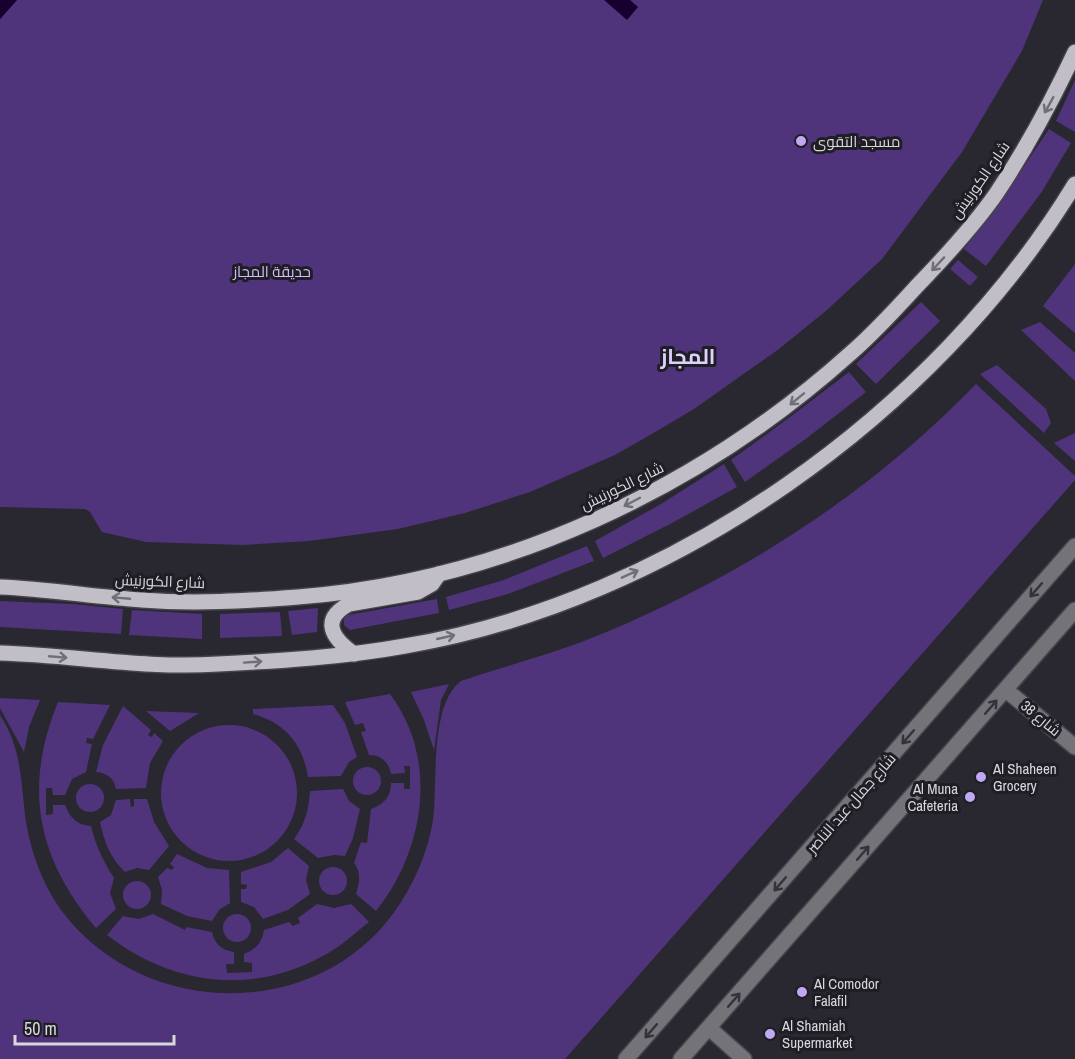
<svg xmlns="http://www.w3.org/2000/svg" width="1075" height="1059" font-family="'Archivo Narrow',Cairo,sans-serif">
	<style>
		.green { fill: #4f347b }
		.water { fill: #150030 }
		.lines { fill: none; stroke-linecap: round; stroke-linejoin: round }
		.minor-casing { stroke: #45434b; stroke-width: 18 }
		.major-casing { stroke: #45434b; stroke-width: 18 }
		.minor { stroke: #747377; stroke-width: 15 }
		.major { stroke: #c1bec7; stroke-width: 15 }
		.oneway { stroke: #706e76 }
		.oneway2 { stroke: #35333a }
		.poi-dot { fill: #c0a8f4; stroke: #201e25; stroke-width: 2 }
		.labels { text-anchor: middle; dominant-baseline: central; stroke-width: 6; stroke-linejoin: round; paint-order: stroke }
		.poi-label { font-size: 15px; fill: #d8d7dc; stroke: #201e25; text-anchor: start }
		.street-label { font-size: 15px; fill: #d8d7dc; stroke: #201e25 }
		.park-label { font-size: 15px; fill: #d0bdfc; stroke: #201e25 }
		.district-label { font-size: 21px; font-weight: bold; fill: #ddd0fb; stroke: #201e25 }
	</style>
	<rect width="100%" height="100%" fill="#29272f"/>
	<g class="green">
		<path d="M 17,0 L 1043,0 L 1022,51 L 962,152 L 882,259 L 827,310 L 779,349 L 694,409 L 657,431 L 615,455 L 530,492 L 465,513 L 398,529 L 309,541 L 242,545 L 146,542 L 102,532 L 90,512 L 85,509 L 0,507 L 0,19 Z"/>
		<path d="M 1075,80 L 1075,132 L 1056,121 Z"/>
		<path d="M 1049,129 L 1071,143 L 1041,193 L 986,266 L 964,249 L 994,211 Z"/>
		<path d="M 958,260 L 978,277 L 970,286 L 950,269 Z"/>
		<path d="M 1075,264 L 1075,333 L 1043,306 Z"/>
		<path d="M 921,302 L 940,321 L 876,384 L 856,364 Z"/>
		<path d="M 1040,322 L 1075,353 L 1075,381 L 1021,330 Z"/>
		<path d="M 997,365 L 1046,409 L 1051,423 L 1044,433 L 980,374 Z"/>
		<path d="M 849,372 L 866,392 L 807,438 L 745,482 L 731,460 L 790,417 Z"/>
		<path d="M 976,384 L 1075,476 L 1075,480 L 565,1059 L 0,1059 L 0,715 C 21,746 21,780 25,815 C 30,851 43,887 65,915 C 147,1019 317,1021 395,911 C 414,884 428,852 433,820 C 438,783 429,705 461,681 C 508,665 557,653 604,633 C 745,574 869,494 976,384 Z"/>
		<path d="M 1075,433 L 1075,461 L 1054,443 Z"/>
		<path d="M 724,464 L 737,487 L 672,523 L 603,558 L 595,541 L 661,504 Z"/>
		<path d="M 587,546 L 594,561 L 508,594 L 449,610 L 446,597 L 504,580 Z"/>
		<path d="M 437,599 L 439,613 L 350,630 L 344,625 L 344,619 L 348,615 Z"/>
		<path d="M 0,601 L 72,604 L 123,609 L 121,634 L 0,627 Z"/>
		<path d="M 318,608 L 317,632 L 292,635 L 288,611 Z"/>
		<path d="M 132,610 L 202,614 L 202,639 L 129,635 Z"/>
		<path d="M 280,612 L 282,636 L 220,638 L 220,614 Z"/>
		<path d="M 449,684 L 441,700 L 434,750 L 424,720 L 411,692 Z"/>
		<path d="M 390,694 C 439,759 425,850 376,911 L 356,894 C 359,883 362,874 354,863 L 361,842 L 367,843 L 371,809 C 384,804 391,797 391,783 L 404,783 L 404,789 L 410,789 L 410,766 L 404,766 L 405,773 L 391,774 C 389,762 381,755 369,755 L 361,732 L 366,731 L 363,723 L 355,725 L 345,702 Z"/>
		<path d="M 0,698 L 40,700 L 29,727 L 24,752 L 0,708 Z"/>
		<path d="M 58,702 L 110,705 L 93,739 L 87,738 L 86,743 L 92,744 L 86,772 L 72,779 L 65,795 L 53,795 L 52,788 L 46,788 L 46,815 L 53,814 L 53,805 L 65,805 C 70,818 77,825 91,826 C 96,846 103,861 114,878 L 110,893 L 116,909 L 96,928 C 37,858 23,788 58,702 Z"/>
		<path d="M 333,705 L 345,723 L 357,757 L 349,762 L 341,776 L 308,777 C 303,745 286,723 253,714 L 253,709 Z"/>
		<path d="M 123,706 L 151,730 L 148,735 L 152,737 L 154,733 L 163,741 L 150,763 L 146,788 L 116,789 C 114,778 107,773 96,772 L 103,745 Z"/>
		<path d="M 146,711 L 199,713 L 170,731 Z"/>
		<circle cx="229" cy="793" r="68"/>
		<circle cx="367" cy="781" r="14"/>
		<circle cx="90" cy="798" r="14"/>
		<path d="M 343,789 L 349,801 L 360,809 L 353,838 L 345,856 L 334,855 L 318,858 L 294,839 C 305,824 309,809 310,791 Z"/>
		<path d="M 130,799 L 131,807 L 134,806 L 134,799 L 147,799 L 154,822 L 169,846 L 149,870 L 137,868 L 125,872 C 110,858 104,841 100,822 L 111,815 L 116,800 Z"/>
		<path d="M 288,848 L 309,866 L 306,880 L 310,894 L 288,910 L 263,919 L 254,907 L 241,902 L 241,889 L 246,889 L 247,885 L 241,884 L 241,872 L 271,862 Z"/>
		<path d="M 177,854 L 207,868 L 229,870 L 230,903 L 219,910 L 212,921 L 187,916 L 161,904 L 162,890 L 158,877 L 167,868 L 172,870 L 174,867 L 170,864 Z"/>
		<circle cx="333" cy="881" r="14"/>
		<circle cx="137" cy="895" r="14"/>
		<path d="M 317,904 L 334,908 L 351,904 L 369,922 C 354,934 339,948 321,957 C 249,996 170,984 107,935 L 123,916 L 139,919 L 153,914 L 185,930 L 186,927 L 212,932 C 215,944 221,950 234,952 L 234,964 L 226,964 L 227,973 L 252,972 L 252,963 L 244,962 L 244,954 C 256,949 262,943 264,930 L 289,922 L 293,926 L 300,923 L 298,918 Z"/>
		<circle cx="237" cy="928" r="14"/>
	</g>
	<g class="water">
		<path d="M 0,0 L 17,0 L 0,19 Z"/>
		<path d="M 604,0 L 630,0 L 638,7 L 627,20 Z"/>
	</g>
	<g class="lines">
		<defs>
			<g id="minor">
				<path d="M 1006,690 L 1075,747"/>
				<path d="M 709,1028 L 744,1059"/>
				<path d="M 626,1059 L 1075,546"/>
				<path d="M 681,1059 L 1075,610"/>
			</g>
			<g id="major">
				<path d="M 0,587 C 48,589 95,597 142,600 C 194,604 246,601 298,597 C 503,581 700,489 852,352 C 875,332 895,310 916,287 C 944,258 973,227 996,194 C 1026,149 1052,101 1075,52"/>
				<path d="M 0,653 C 73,655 145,669 218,664 C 280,661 344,657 405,646 C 671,601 935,414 1075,184"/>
				<path d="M 354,654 C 332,638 320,620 349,604 L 418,592 L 432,584 L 439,574"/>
			</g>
		</defs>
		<use href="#minor" class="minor-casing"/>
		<use href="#major" class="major-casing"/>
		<use href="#minor" class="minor"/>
		<use href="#major" class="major"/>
	</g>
	<defs><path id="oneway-shaft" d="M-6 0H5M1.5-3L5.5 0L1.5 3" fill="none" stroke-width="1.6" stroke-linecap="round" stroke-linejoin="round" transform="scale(1.5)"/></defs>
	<g class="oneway">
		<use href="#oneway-shaft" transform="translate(1049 105) rotate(119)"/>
		<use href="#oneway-shaft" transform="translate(938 264) rotate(133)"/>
		<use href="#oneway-shaft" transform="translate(797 399) rotate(141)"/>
		<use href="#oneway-shaft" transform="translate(632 502) rotate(152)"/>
		<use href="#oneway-shaft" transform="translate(630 574) rotate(-24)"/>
		<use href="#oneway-shaft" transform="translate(121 598) rotate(-175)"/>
		<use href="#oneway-shaft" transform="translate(446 637) rotate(-13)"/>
		<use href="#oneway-shaft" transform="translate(58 657) rotate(5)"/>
		<use href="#oneway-shaft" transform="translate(253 662) rotate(-4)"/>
	</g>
	<g class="oneway2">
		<use href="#oneway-shaft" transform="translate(1036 590) rotate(131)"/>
		<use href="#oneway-shaft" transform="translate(991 707) rotate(-49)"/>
		<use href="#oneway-shaft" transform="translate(908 737) rotate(131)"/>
		<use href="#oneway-shaft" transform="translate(863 853) rotate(-49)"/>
		<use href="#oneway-shaft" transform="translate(780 884) rotate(131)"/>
		<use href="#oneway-shaft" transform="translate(734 1000) rotate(-49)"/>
		<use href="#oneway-shaft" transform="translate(651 1031) rotate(131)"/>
	</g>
	<g class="poi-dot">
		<circle cx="801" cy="141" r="6"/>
		<circle cx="981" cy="777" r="6"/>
		<circle cx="970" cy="797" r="6"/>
		<circle cx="802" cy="992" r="6"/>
		<circle cx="770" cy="1034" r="6"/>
	</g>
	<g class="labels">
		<g class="poi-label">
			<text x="813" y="141">مسجد التقوى</text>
			<text x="993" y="768">Al Shaheen<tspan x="993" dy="17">Grocery</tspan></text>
			<text x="958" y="788" text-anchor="end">Al Muna<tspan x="958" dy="17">Cafeteria</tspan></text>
			<text x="814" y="983">Al Comodor<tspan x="814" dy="17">Falafil</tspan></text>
			<text x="782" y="1025">Al Shamiah<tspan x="782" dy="17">Supermarket</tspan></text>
		</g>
		<g class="street-label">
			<text transform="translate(980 180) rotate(-55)">شارع الكورنيش</text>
			<text transform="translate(622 486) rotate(-26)">شارع الكورنيش</text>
			<text transform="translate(160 581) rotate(2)">شارع الكورنيش</text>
			<text transform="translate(1041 718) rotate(40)">شارع 38</text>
			<text transform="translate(851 803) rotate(-49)">شارع جمال عبد الناصر</text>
		</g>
		<g class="park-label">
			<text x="272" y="271">حديقة المجاز</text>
		</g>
		<g class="district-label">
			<text x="688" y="356">المجاز</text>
		</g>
	</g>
	<path d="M15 1035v9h159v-9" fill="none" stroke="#d8d7dc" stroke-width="3"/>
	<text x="24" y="1035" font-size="18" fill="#d8d7dc" stroke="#201e25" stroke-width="4.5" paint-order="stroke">50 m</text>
</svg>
